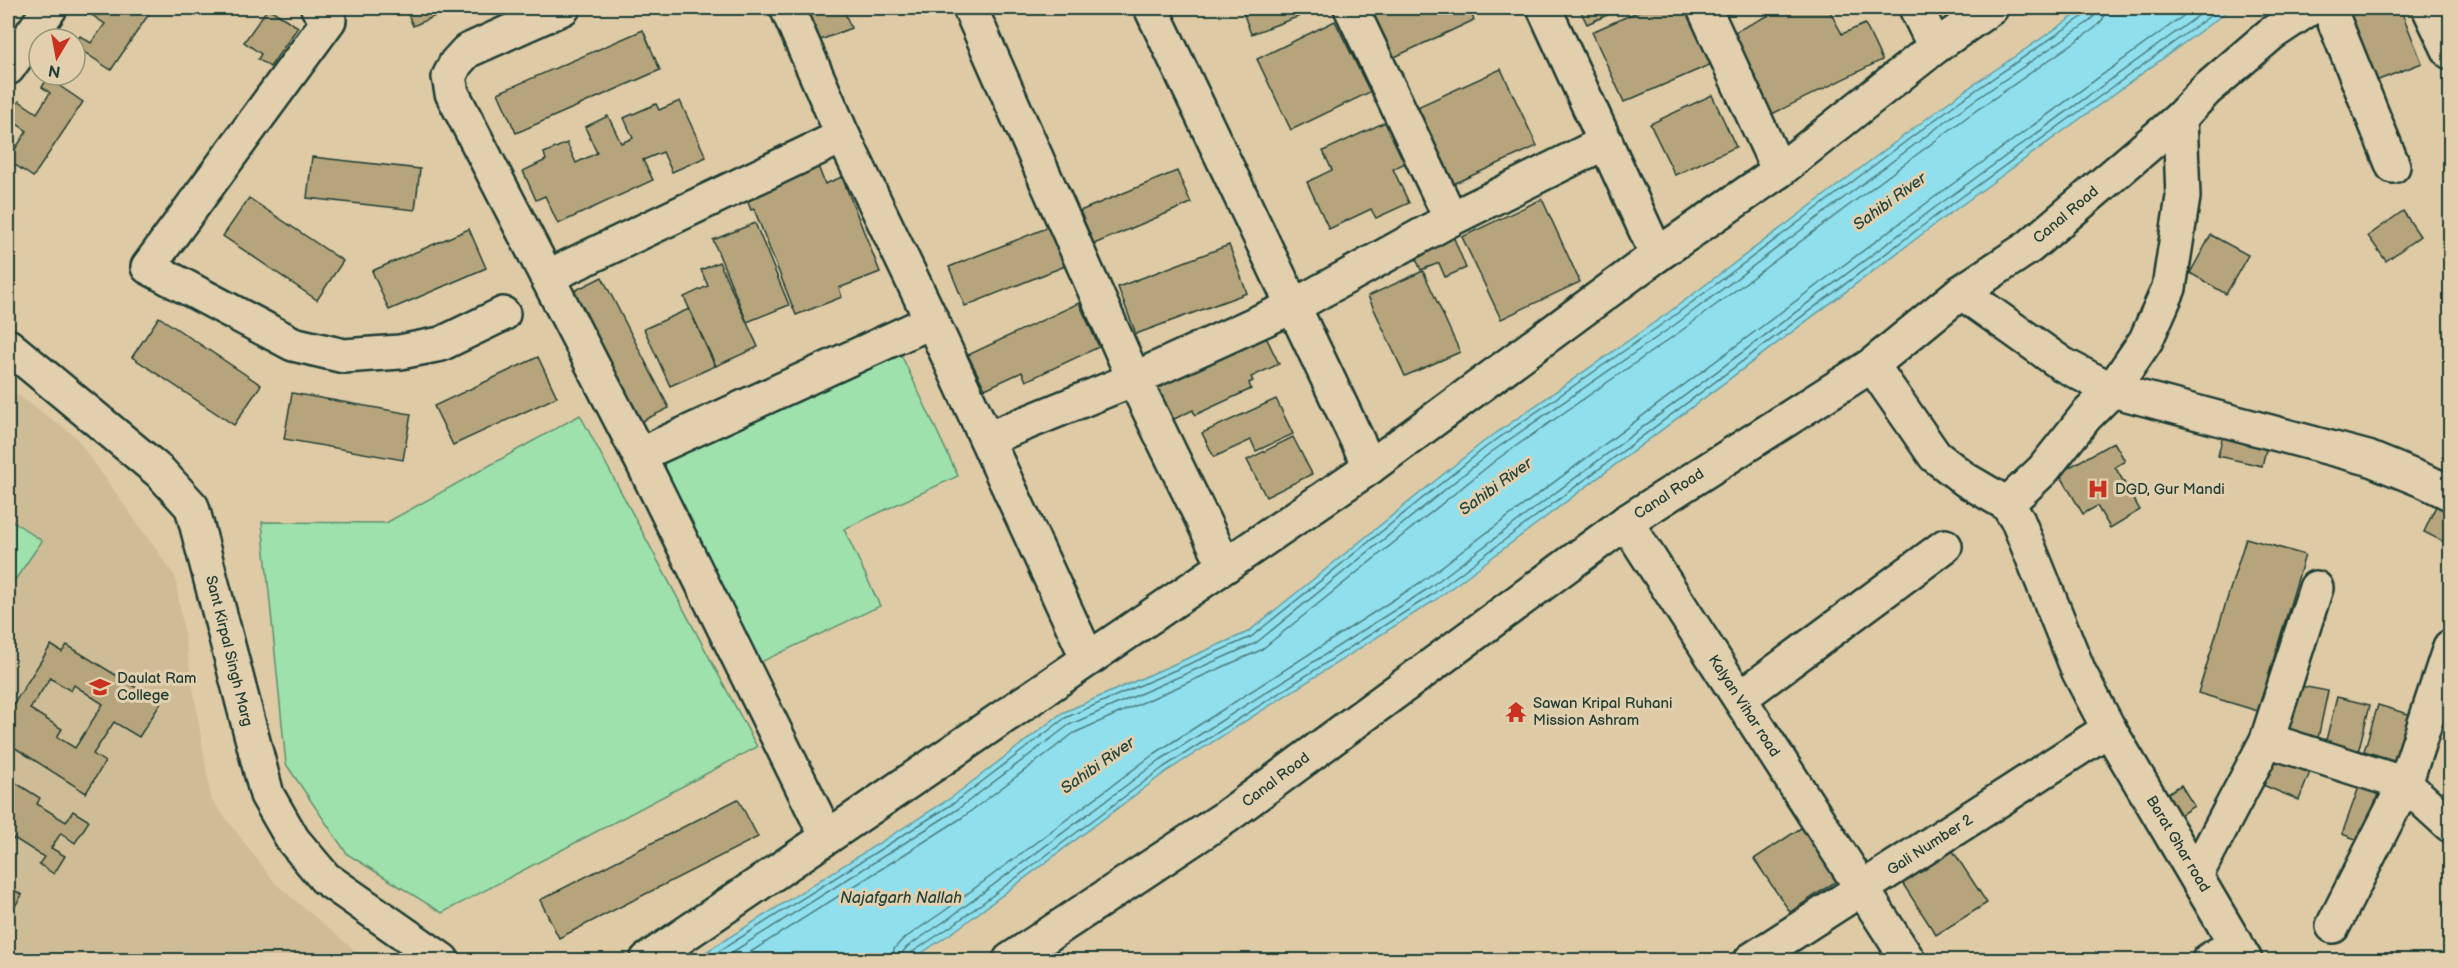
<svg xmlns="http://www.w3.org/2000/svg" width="2458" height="968" font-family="'Balsamiq Sans',sans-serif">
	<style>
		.built { fill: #cebc96 }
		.green { fill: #9ee1ad; stroke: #5e8f70; stroke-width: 1.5 }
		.water { fill: #90dfed; stroke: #639ea3; stroke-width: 1.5 }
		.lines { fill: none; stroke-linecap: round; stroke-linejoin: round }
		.shore { stroke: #4c7e7e; stroke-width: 1.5 }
		.building { fill: #b6a57b; stroke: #1f3d34; stroke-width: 1.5; fill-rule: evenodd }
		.minor-casing { stroke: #1f3d34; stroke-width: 38 }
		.minor { stroke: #e2cfad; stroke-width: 33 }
		.labels { text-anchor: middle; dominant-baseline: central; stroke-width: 6; stroke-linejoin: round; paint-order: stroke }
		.street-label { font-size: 15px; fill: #1f3d34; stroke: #e2cfad }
		.poi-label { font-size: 15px; fill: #1f3d34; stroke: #e2cfad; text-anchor: start }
		.water-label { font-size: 16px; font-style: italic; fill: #25453d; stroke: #e2cfad }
	</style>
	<rect width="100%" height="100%" fill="#decaa5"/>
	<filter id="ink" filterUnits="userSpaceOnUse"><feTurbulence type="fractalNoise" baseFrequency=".0167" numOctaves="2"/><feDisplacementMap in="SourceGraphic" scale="12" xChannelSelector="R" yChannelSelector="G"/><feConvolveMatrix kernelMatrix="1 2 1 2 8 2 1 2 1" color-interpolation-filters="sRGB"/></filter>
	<g filter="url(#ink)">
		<path class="built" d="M 8,388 L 75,436 L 175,576 L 211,799 L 276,884 L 366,960 L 8,960 Z"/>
		<g class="green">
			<path d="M 896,344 L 958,476 L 844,529 L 880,606 L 746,669 L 647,460 Z"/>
			<path d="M 580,415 L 757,747 L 442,913 L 347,854 L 286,764 L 262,522 L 386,523 Z"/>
			<path d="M 8,518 L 42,541 L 8,590 Z"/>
		</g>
		<path class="water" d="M 2086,8 L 2232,8 L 1941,220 L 1434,601 L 1167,771 L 956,930 L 911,960 L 693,960 L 951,798 L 1062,713 L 1248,632 L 1482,443 L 1668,313 L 1954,98 Z"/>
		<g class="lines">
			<g class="shore">
				<path d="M 705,960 L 954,803 L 1065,718 L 1251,637 L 1486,447 L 1671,318 L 1957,103 L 2085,15 L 2088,8"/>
				<path d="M 720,960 L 958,809 L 1069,725 L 1256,643 L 1490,453 L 1676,324 L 1962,109 L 2090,21 L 2095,15 L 2096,8"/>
				<path d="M 738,960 L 963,817 L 1074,733 L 1261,650 L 1496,460 L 1681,331 L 1967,117 L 2095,28 L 2103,19 L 2105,8"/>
				<path d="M 892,960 L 894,949 L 902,940 L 943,912 L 1154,754 L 1421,582 L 1928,202 L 2194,8"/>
				<path d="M 901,960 L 902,953 L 907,947 L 948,919 L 1160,760 L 1426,590 L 1933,209 L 2209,8"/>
				<path d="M 909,960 L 911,953 L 953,925 L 1164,767 L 1430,596 L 1937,215 L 2221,8"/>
			</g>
		</g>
		<g class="building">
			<path d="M 88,8 L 153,8 L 111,70 L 75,46 L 80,36 L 91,43 L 105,24 L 86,11 Z"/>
			<path d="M 268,8 L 298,27 L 270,67 L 258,59 L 261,54 L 244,42 Z"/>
			<path d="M 405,8 L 453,8 L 413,26 Z"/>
			<path d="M 800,8 L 843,8 L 851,28 L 813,43 Z"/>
			<path d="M 1246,8 L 1297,8 L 1300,16 L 1251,34 L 1243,12 L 1247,10 Z"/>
			<path d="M 1391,8 L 1469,8 L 1474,20 L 1386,61 L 1366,19 Z"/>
			<path d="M 1579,8 L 1623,8 L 1587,24 Z"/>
			<path d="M 1646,8 L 1692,8 L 1716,62 L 1624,102 L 1592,32 Z"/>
			<path d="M 1712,8 L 1743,8 L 1718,20 Z"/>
			<path d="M 1784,8 L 1828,8 L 1842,34 L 1865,24 L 1882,60 L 1768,116 L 1728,35 Z"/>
			<path d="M 2342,8 L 2400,8 L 2422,63 L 2371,83 Z"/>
			<path d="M 1335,21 L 1370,92 L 1291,130 L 1257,59 Z"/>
			<path d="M 643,30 L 660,70 L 516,133 L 498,93 Z"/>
			<path d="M 1501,69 L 1537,146 L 1451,185 L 1415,108 Z"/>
			<path d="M 48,78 L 83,102 L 33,177 L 8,160 L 8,147 L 14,151 L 27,131 L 8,118 L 19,101 L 37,113 L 50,93 L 42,87 Z"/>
			<path d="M 1712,95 L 1736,147 L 1675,175 L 1650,124 Z"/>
			<path d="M 680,101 L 706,157 L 672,172 L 663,152 L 643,160 L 653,180 L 558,224 L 545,196 L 536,200 L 523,171 L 546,160 L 544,153 L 567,143 L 576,163 L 597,153 L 585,127 L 608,116 L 621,143 L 633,138 L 624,118 L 656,104 L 659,110 Z"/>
			<path d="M 1394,118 L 1413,159 L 1393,169 L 1409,203 L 1376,218 L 1371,209 L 1329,229 L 1307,182 L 1332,170 L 1323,151 Z"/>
			<path d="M 814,156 L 825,184 L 842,177 L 880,272 L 839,288 L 842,297 L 796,315 L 754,209 L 751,210 L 741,185 Z"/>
			<path d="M 312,157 L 420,169 L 415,210 L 307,198 Z"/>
			<path d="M 1177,171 L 1191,203 L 1094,244 L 1080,211 Z"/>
			<path d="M 249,198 L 343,261 L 317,300 L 223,236 Z"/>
			<path d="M 1542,199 L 1580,282 L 1501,319 L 1462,237 Z"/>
			<path d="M 2403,211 L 2420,236 L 2386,261 L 2368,236 Z"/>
			<path d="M 755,223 L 789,305 L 747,322 L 713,240 Z"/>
			<path d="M 1449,226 L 1466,268 L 1445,277 L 1439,263 L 1421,270 L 1409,243 Z"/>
			<path d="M 1049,227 L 1065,266 L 965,306 L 949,267 Z"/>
			<path d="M 469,229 L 486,268 L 389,310 L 372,271 Z"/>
			<path d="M 2211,235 L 2248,255 L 2226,294 L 2190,273 Z"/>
			<path d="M 1229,245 L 1247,293 L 1136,334 L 1118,287 Z"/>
			<path d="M 719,262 L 758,347 L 716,366 L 684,297 L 708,286 L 701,270 Z"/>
			<path d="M 1423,271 L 1460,352 L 1405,376 L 1368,296 Z"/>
			<path d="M 602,277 L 669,408 L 636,424 L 570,293 Z"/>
			<path d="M 1079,303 L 1099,347 L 1026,381 L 1022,372 L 985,389 L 968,355 Z"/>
			<path d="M 689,309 L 715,366 L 670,386 L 644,329 Z"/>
			<path d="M 159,317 L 261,385 L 234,425 L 132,357 Z"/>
			<path d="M 1264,333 L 1279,364 L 1251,377 L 1253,381 L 1249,383 L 1251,389 L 1195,415 L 1193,410 L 1172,420 L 1154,383 Z"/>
			<path d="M 538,357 L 557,397 L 453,445 L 434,406 Z"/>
			<path d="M 292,393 L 411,414 L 403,460 L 284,439 Z"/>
			<path d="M 1276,399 L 1293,434 L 1256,451 L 1251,440 L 1214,457 L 1202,433 Z"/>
			<path d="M 2225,426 L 2269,437 L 2262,466 L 2218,456 Z"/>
			<path d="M 1293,437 L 1312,474 L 1266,497 L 1247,460 Z"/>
			<path d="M 2114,442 L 2125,461 L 2115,467 L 2140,510 L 2110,528 L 2097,506 L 2083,514 L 2059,473 Z"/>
			<path d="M 2450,446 L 2450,465 L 2442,457 Z"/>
			<path d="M 2442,493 L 2450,497 L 2450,545 L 2424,532 Z"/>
			<path d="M 2246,538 L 2305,555 L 2258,711 L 2198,693 Z"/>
			<path d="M 51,645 L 62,652 L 67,645 L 161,703 L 139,737 L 114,722 L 93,754 L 105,762 L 86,793 L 9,744 L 8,747 L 8,713 ZM 50,678 L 71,691 L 74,685 L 103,704 L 75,748 L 57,737 L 62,729 L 30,709 Z"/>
			<path d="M 2290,684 L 2328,691 L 2317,743 L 2279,736 Z"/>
			<path d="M 2337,697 L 2370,705 L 2358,752 L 2325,744 Z"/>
			<path d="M 2378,705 L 2418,717 L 2404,763 L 2364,751 Z"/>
			<path d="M 2269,756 L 2310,772 L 2299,800 L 2258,783 Z"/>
			<path d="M 8,778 L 40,798 L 37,804 L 66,822 L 73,811 L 89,821 L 75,843 L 61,833 L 51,848 L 65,856 L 54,874 L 39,864 L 44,857 L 14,838 L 11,843 L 8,841 Z"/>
			<path d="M 2181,785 L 2194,806 L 2177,817 L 2163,796 Z"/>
			<path d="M 2359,787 L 2378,794 L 2361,841 L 2342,834 Z"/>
			<path d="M 738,799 L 758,837 L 559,938 L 540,900 Z"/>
			<path d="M 1807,824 L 1842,877 L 1790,912 L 1754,859 Z"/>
			<path d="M 1951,848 L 1987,903 L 1936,935 L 1901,881 Z"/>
			<path d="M 8,886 L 22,895 L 8,917 Z"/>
		</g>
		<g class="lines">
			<defs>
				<g id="minor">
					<path d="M 318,8 L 329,20 L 148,267 L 293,344 L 344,356 L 400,352 L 441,344 L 503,314"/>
					<path d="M 563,8 L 467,51 L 456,63 L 449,77 L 452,93 L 639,455 L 827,837"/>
					<path d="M 787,8 L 843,136 L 932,321 L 1088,659"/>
					<path d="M 970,8 L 1134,379 L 1225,566"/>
					<path d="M 1351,8 L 1451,219"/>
					<path d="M 1544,8 L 1657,255 L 1779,171 L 1935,47 L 1991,8"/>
					<path d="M 1704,8 L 1779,171"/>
					<path d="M 1916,8 L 1935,47"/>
					<path d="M 2329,8 L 2393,166"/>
					<path d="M 2429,8 L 2450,52"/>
					<path d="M 8,68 L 50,8"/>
					<path d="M 547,277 L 843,136"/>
					<path d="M 1961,292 L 2062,364 L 2112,390 L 2368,458 L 2427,482 L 2450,493"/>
					<path d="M 8,346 L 160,472 L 192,507 L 267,795 L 293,840 L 325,878 L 442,960"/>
					<path d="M 1872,365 L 1935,456 L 1966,480 L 2007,504 L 2018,521 L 2079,672 L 2109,729 L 2245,960"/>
					<path d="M 987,439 L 1134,379 L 1294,306 L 1451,219 L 1606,142"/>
					<path d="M 639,455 L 932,321"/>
					<path d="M 1370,467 L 1657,255"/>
					<path d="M 2007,504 L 2043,470 L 2086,416 L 2112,390 L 2146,340 L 2169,288 L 2183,197 L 2180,118"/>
					<path d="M 1626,522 L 1908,960"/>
					<path d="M 1740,698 L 1945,546"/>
					<path d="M 2267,740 L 2405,784 L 2450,825"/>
					<path d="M 2196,875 L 2267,740 L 2316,588"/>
					<path d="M 2333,926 L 2405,784 L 2450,647"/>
					<path d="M 647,960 L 1370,467 L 1151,8"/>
					<path d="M 1010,960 L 1226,817 L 1626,522 L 1872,365 L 1961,292 L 2029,247 L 2180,118 L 2206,90 L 2271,34 L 2310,8"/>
					<path d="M 1751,960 L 2109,729"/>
					<path d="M 2209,960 L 2236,943"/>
				</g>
			</defs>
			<use href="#minor" class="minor-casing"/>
			<use href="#minor" class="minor"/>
		</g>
	</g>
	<defs>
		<symbol id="hospital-bare" viewBox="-9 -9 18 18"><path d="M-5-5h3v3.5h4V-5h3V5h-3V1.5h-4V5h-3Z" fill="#c8321e" stroke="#e2cfad" stroke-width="2.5" paint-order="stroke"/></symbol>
		<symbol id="university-bare" viewBox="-9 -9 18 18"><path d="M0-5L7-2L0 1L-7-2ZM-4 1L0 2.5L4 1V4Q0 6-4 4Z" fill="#c8321e" stroke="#e2cfad" stroke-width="2.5" paint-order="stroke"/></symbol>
		<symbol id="temple-bare" viewBox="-9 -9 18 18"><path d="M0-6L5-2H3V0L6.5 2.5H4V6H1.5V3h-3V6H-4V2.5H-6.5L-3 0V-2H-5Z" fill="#c8321e" stroke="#e2cfad" stroke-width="2.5" paint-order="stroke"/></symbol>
	</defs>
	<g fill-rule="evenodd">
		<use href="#hospital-bare" x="2083" y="474" width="30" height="30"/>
		<use href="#university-bare" x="85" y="672" width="30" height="30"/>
		<use href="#temple-bare" x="1501" y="697" width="30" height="30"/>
	</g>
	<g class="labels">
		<g class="street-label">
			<text transform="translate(2066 215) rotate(-40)">Canal Road</text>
			<text transform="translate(1669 494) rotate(-33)">Canal Road</text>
			<text transform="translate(229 651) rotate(76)">Sant Kirpal Singh Marg</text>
			<text transform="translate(1744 706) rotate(57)">Kalyan Vihar road</text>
			<text transform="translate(1276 780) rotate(-37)">Canal Road</text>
			<text transform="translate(2178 844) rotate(59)">Barat Ghar road</text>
			<text transform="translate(1930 845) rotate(-33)">Gali Number 2</text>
		</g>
		<g class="poi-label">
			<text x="2115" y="489">DGD, Gur Mandi</text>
			<text x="117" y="678">Daulat Ram<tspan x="117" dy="17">College</tspan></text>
			<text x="1533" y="703">Sawan Kripal Ruhani<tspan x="1533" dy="17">Mission Ashram</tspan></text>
		</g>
		<g class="water-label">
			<text transform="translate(1890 202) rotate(-36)">Sahibi River</text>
			<text transform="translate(1496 487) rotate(-36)">Sahibi River</text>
			<text transform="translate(1098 766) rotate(-35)">Sahibi River</text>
			<text x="901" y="898">Najafgarh Nallah</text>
		</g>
	</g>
	<rect width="2458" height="968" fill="none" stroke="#e2cfad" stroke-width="30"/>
	<rect x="15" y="15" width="2428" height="938" fill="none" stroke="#1f3d34" stroke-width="2" filter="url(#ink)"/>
	<g transform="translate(57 57) rotate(190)"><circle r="28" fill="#e2cfad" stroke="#94957d" stroke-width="1.5"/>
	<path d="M0-4.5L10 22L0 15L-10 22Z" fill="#c8321e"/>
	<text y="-9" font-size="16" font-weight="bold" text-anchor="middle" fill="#1f3d34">N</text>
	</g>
</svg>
